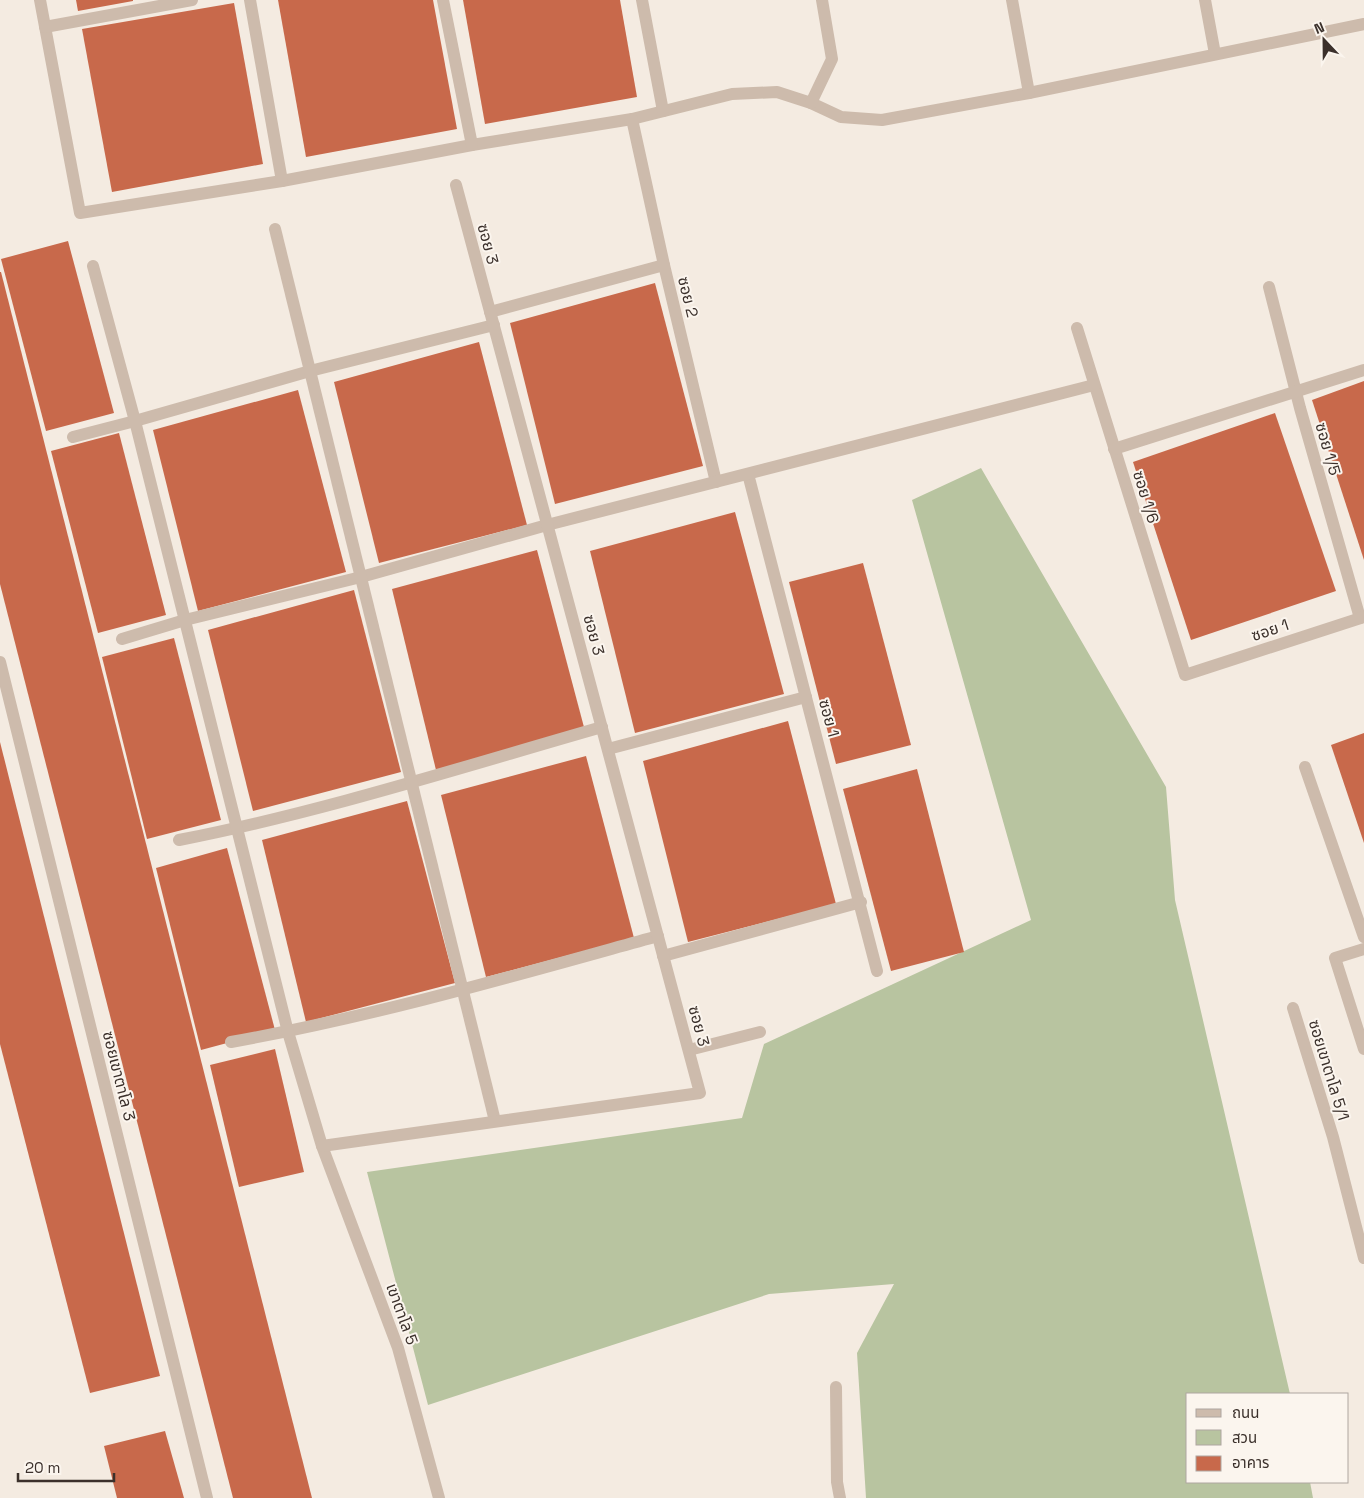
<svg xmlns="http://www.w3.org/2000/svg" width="1364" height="1498" font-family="'Space Grotesk','Noto Sans Thai',sans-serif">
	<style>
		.green { fill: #b8c4a0 }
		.building { fill: #c8694b }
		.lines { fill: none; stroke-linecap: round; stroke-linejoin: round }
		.lane { stroke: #cdbbac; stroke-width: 12 }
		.street { stroke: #cdbbac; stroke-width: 12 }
		.labels { text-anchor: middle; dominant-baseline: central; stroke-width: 4; stroke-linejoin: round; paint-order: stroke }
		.street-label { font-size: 16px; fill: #3b302b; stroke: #fbf5ee }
	</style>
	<rect width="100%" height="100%" fill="#f4ebe1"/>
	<path class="green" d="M 981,468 L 1166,787 L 1175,900 L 1290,1394 L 1188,1394 L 1188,1482 L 1310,1482 L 1313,1498 L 866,1498 L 857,1353 L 894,1284 L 769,1294 L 428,1405 L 367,1172 L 742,1118 L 764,1044 L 1031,920 L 912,500 Z"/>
	<g class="building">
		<path d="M 76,0 L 133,0 L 133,1 L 78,11 Z"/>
		<path d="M 278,0 L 433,0 L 457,129 L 306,157 Z"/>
		<path d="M 463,0 L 620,0 L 637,97 L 485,124 Z"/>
		<path d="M 234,3 L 263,164 L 112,192 L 82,29 Z"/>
		<path d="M 68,241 L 114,413 L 46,431 L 1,259 Z"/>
		<path d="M 0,272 L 1,272 L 312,1498 L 233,1498 L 0,584 Z"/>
		<path d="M 655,283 L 703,466 L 555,504 L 510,323 Z"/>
		<path d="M 479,342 L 527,525 L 379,563 L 334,382 Z"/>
		<path d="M 1364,381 L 1364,560 L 1312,400 Z"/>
		<path d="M 298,390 L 346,572 L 198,611 L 153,430 Z"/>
		<path d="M 1275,413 L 1336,591 L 1191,640 L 1133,462 Z"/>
		<path d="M 119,433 L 166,615 L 98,633 L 51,451 Z"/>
		<path d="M 735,512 L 784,694 L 635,733 L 590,551 Z"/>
		<path d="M 537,550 L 585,731 L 436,770 L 392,589 Z"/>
		<path d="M 863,563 L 911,745 L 836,764 L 789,582 Z"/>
		<path d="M 354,590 L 401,772 L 253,811 L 208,630 Z"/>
		<path d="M 174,638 L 221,820 L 147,839 L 102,657 Z"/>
		<path d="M 788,721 L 836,904 L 688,942 L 643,761 Z"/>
		<path d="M 1364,733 L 1364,843 L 1331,745 Z"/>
		<path d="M 0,742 L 160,1376 L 90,1393 L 0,1044 Z"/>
		<path d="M 586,756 L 634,938 L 486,977 L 441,795 Z"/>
		<path d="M 917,769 L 964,952 L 891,971 L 843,789 Z"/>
		<path d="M 407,801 L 455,983 L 306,1022 L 262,840 Z"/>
		<path d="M 227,848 L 275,1030 L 201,1050 L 156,868 Z"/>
		<path d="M 275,1049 L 304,1172 L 239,1187 L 210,1065 Z"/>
		<path d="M 165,1431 L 184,1498 L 117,1498 L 104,1446 Z"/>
	</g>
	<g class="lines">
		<g class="lane">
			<path d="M 490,312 L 664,265"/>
			<path d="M 73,437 L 135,421 L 310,371 L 494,325"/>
			<path d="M 122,639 L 185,620 L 361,577 L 547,525"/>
			<path d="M 608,749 L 806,697"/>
			<path d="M 179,840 C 322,812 462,767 602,727"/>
			<path d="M 663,956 L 861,902"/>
			<path d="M 231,1042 C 376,1016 517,975 658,936"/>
			<path d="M 689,1050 L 760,1032"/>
			<path d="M 836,1387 L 837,1482 L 840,1498"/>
		</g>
		<g class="street">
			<path d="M 40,0 L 80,213 L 282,181 L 472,145 L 632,119 L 732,94 L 777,92 L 811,103 L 841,117 L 882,120 L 1029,93 L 1364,24"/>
			<path d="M 250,0 L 282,181"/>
			<path d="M 443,0 L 472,145"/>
			<path d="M 642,0 L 663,111"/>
			<path d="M 1012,0 L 1029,93"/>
			<path d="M 1205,0 L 1215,54"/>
			<path d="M 45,27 L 192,0"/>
			<path d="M 811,103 L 832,59 L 822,0"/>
			<path d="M 632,119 L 664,265 L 716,482"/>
			<path d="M 275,229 L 495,1121"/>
			<path d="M 93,266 L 135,421 L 288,1032 L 322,1146 L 398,1348 L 439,1498"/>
			<path d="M 1269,287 L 1300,408 L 1360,618"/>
			<path d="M 1077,328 L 1185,675 L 1364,617"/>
			<path d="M 1114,449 L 1364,370"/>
			<path d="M 748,474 L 877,971"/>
			<path d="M 547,525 L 1094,385"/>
			<path d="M 0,662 L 207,1498"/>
			<path d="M 1305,767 L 1364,937"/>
			<path d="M 1364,949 L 1335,958 L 1364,1049"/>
			<path d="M 1293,1008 L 1333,1137 L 1364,1258"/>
			<path d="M 322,1146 L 700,1093 L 456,185"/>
		</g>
	</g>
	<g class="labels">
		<g class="street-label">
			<text transform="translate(488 244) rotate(75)">ซอย 3</text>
			<text transform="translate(688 297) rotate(76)">ซอย 2</text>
			<text transform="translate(1328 449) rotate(74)">ซอย 1/5</text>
			<text transform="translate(1146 497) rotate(73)">ซอย 1/6</text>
			<text transform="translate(1270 630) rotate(-18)">ซอย 1</text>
			<text transform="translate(594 635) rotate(75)">ซอย 3</text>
			<text transform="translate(829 718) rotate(75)">ซอย 1</text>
			<text transform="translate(699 1026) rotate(75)">ซอย 3</text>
			<text transform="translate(1329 1070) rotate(73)">ซอยเขาตาโล 5/1</text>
			<text transform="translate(119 1076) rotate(76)">ซอยเขาตาโล 3</text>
			<text transform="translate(402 1314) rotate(70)">เขาตาโล 5</text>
		</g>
	</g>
	<rect x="1186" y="1393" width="162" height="90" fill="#fbf5ee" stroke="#aea6a0"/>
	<rect x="1196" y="1409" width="25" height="8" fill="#cdbbac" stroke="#aea6a0"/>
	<text x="1232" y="1418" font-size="15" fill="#3b302b">ถนน</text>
	<rect x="1196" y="1430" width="25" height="15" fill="#b8c4a0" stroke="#aea6a0"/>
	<text x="1232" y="1443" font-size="15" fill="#3b302b">สวน</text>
	<rect x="1196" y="1456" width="25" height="15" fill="#c8694b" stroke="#aea6a0"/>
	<text x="1232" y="1468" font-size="15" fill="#3b302b">อาคาร</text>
	<g transform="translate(1324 40) rotate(338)" stroke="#fbf5ee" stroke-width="4" paint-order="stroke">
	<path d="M0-4L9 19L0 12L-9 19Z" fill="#3b302b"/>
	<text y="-8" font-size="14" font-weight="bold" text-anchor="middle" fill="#3b302b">N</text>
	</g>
	<path d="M18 1473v8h96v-8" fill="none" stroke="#3b302b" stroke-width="2.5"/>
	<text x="25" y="1473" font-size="15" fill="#3b302b" stroke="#fbf5ee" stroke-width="4" paint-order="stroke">20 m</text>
</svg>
